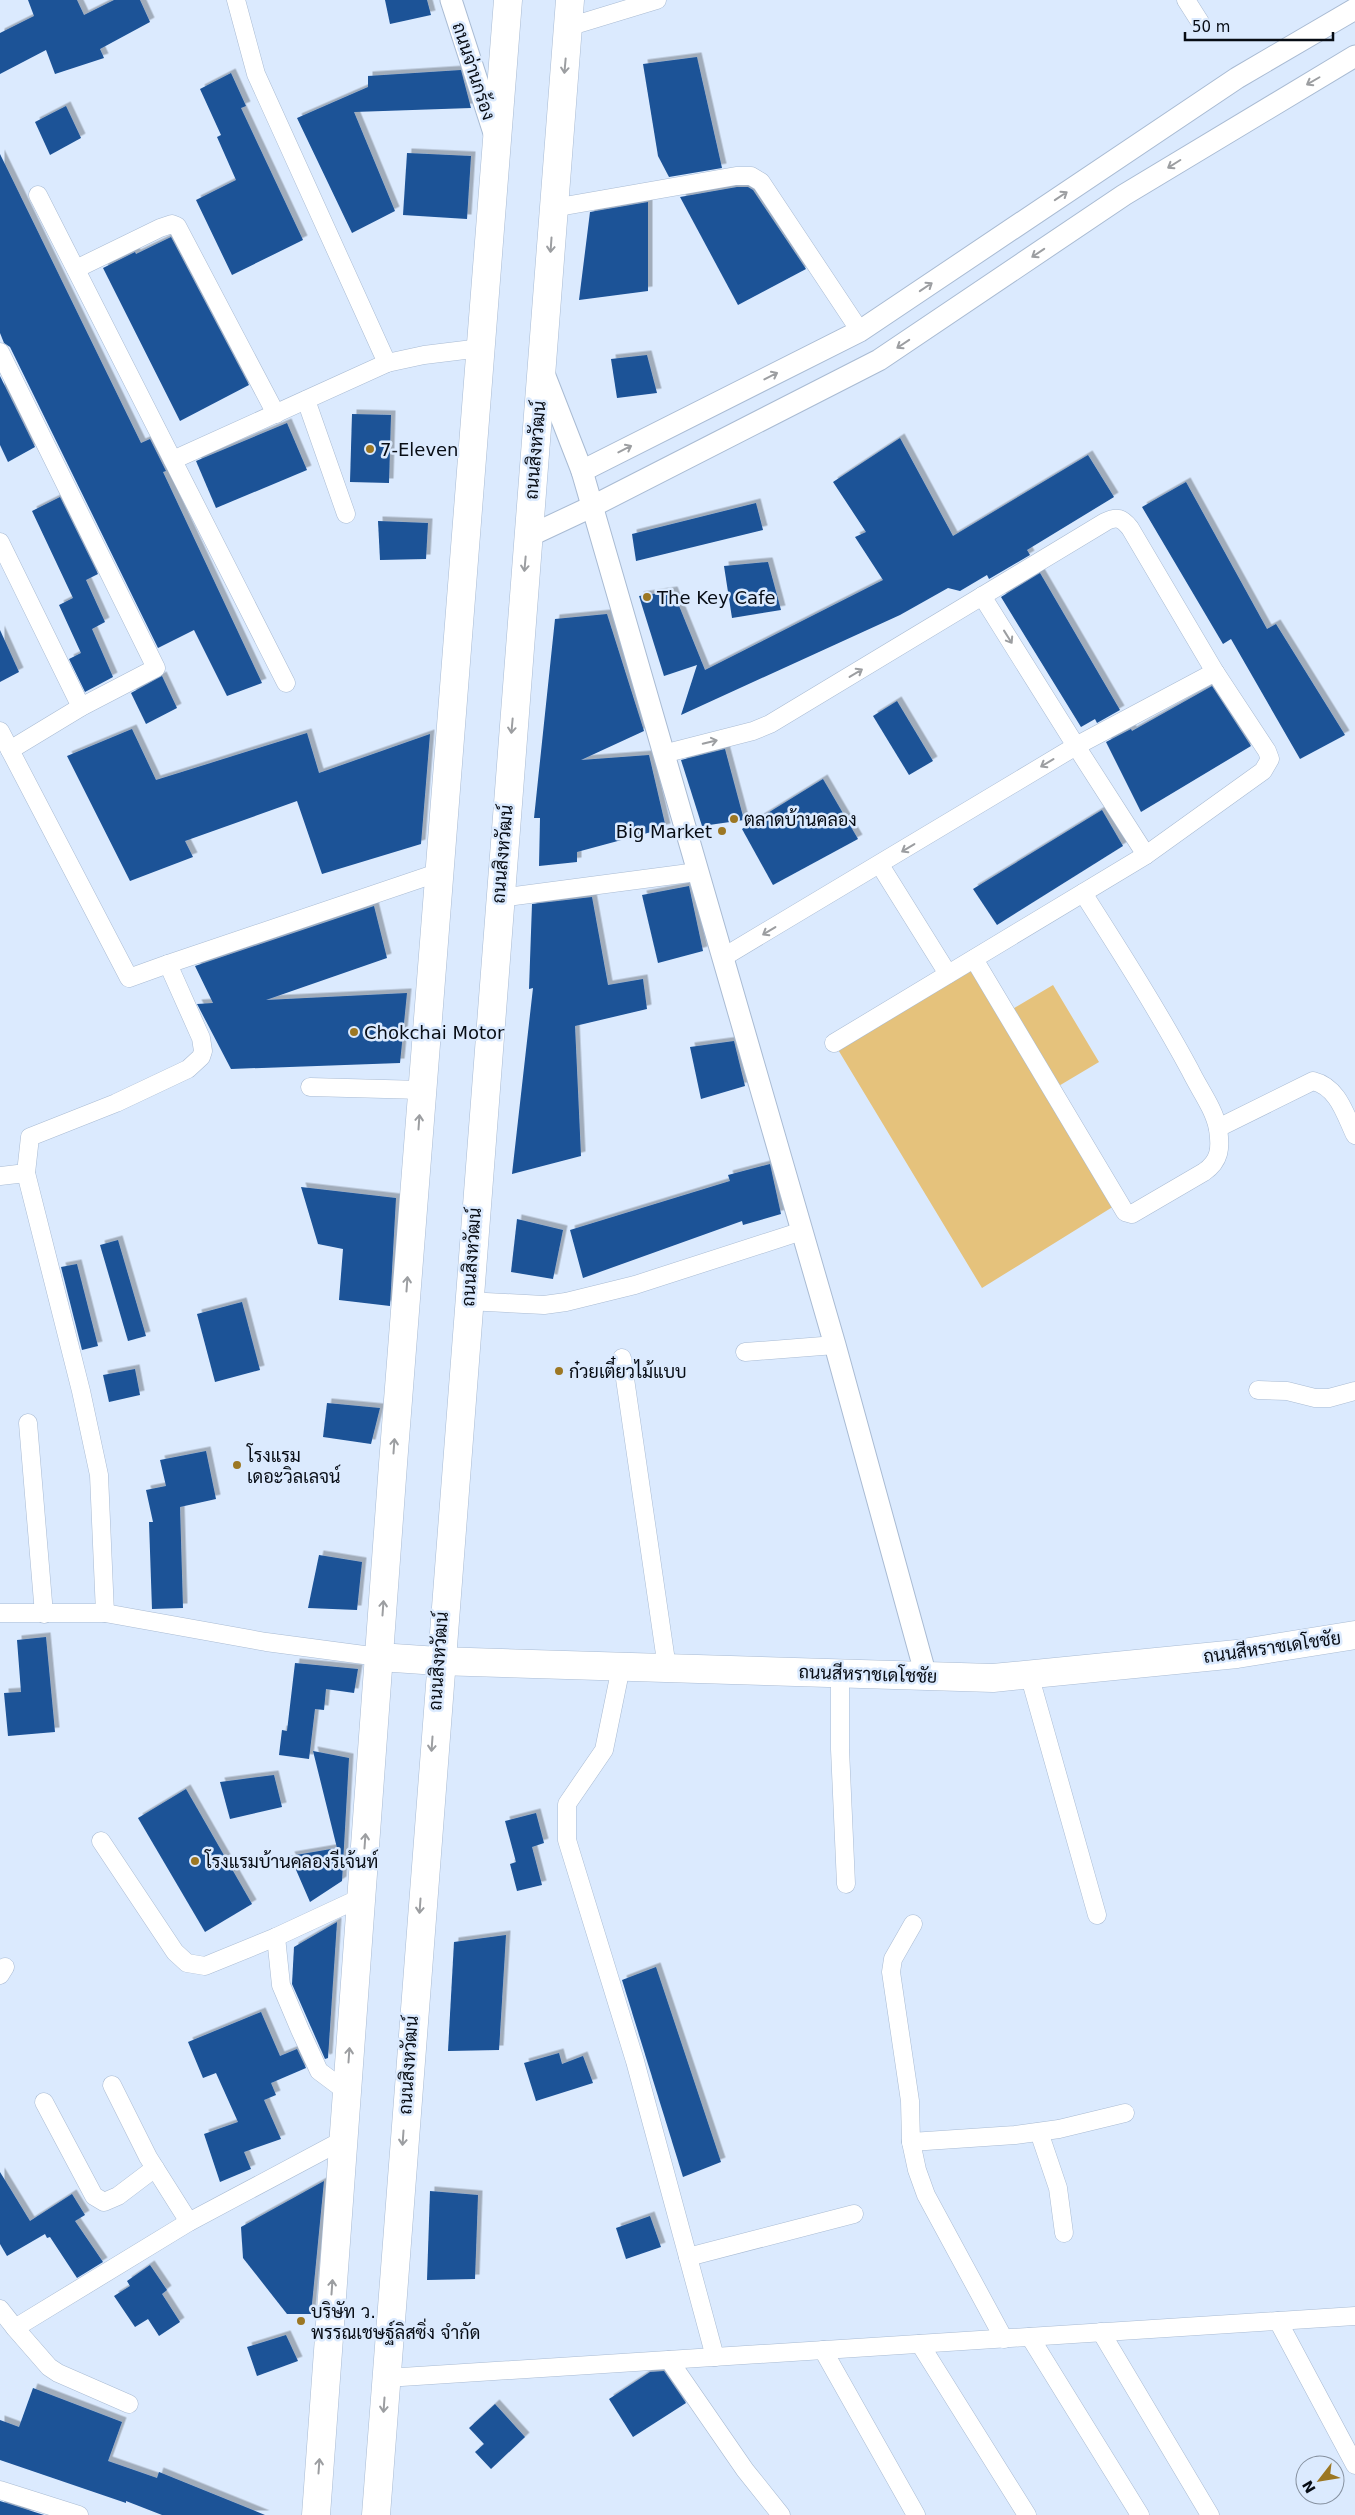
<svg xmlns="http://www.w3.org/2000/svg" width="1355" height="2515" font-family="'DejaVu Sans',Sarabun,sans-serif">
	<style>
		.green { fill: #e5c27c }
		.building { fill: #1b5297; filter: url(#shadow) }
		.lines { fill: none; stroke-linecap: round; stroke-linejoin: round }
		.minor-casing { stroke: #a9bbd3; stroke-width: 19 }
		.tertiary-casing { stroke: #a9bbd3; stroke-width: 23 }
		.primary-casing { stroke: #a9bbd3; stroke-width: 29 }
		.minor { stroke: #fff; stroke-width: 18 }
		.tertiary { stroke: #fff; stroke-width: 21 }
		.primary { stroke: #fff; stroke-width: 28 }
		.oneway { stroke: #9c9ea1 }
		.poi-dot { fill: #9c7723; stroke: #dbeafe; stroke-width: 2 }
		.labels { text-anchor: middle; dominant-baseline: central; stroke-width: 5; stroke-linejoin: round; paint-order: stroke }
		.street-label { font-size: 18px; fill: #070c14; stroke: #dbeafe }
		.poi-label { font-size: 18px; fill: #070c14; stroke: #dbeafe; text-anchor: start }
	</style>
	<defs>
		<filter id="shadow"><feDropShadow dx="4.5" dy="-4.5" stdDeviation="0" flood-color="#0004"/></filter>
	</defs>
	<rect width="100%" height="100%" fill="#dbeafe"/>
	<path class="green" d="M 974,959 L 1006,1013 L 1053,985 L 1099,1062 L 1052,1090 L 1119,1203 L 982,1288 L 834,1043 Z"/>
	<g class="building">
		<path d="M 28,0 L 77,0 L 84,15 L 114,0 L 140,0 L 150,22 L 100,49 L 104,58 L 55,74 L 46,50 L 0,74 L 0,33 L 34,16 Z"/>
		<path d="M 385,0 L 427,0 L 431,15 L 390,24 Z"/>
		<path d="M 697,57 L 722,168 L 669,177 L 658,156 L 643,64 Z"/>
		<path d="M 461,70 L 471,108 L 354,112 L 395,211 L 352,233 L 297,118 L 368,87 L 368,76 Z"/>
		<path d="M 231,73 L 246,106 L 241,108 L 303,240 L 232,275 L 196,200 L 236,180 L 217,137 L 221,135 L 200,89 Z"/>
		<path d="M 66,106 L 81,138 L 50,155 L 35,122 Z"/>
		<path d="M 407,153 L 471,156 L 467,219 L 403,215 Z"/>
		<path d="M 0,154 L 141,443 L 150,439 L 166,471 L 163,472 L 262,683 L 227,696 L 194,630 L 158,648 L 10,347 L 4,343 L 0,333 Z"/>
		<path d="M 737,187 L 748,187 L 753,190 L 806,269 L 738,305 L 680,197 Z"/>
		<path d="M 648,202 L 648,291 L 579,300 L 590,212 Z"/>
		<path d="M 171,237 L 249,385 L 180,421 L 103,268 L 135,252 L 136,254 Z"/>
		<path d="M 647,355 L 657,393 L 617,398 L 611,359 Z"/>
		<path d="M 0,376 L 35,447 L 8,462 L 0,445 Z"/>
		<path d="M 352,414 L 391,415 L 389,483 L 350,482 Z"/>
		<path d="M 287,423 L 307,470 L 216,508 L 196,461 Z"/>
		<path d="M 900,438 L 953,536 L 1088,455 L 1114,497 L 1027,550 L 1030,555 L 989,579 L 987,575 L 960,591 L 948,588 L 900,615 L 681,715 L 697,665 L 664,676 L 639,596 L 673,591 L 705,670 L 883,580 L 855,537 L 866,532 L 833,482 Z"/>
		<path d="M 1186,482 L 1267,629 L 1276,624 L 1345,735 L 1300,759 L 1231,639 L 1223,644 L 1142,507 Z"/>
		<path d="M 60,497 L 98,574 L 86,580 L 105,622 L 92,629 L 113,677 L 85,692 L 69,659 L 81,653 L 59,605 L 73,598 L 32,511 Z"/>
		<path d="M 756,503 L 763,530 L 636,561 L 632,534 Z"/>
		<path d="M 378,521 L 428,523 L 426,559 L 380,560 Z"/>
		<path d="M 768,562 L 781,610 L 732,618 L 724,566 Z"/>
		<path d="M 1040,573 L 1120,710 L 1097,723 L 1095,719 L 1081,727 L 1001,597 Z"/>
		<path d="M 607,614 L 644,731 L 581,760 L 649,755 L 666,828 L 577,852 L 577,862 L 539,866 L 540,818 L 534,818 L 555,619 Z"/>
		<path d="M 0,630 L 19,672 L 0,682 Z"/>
		<path d="M 162,676 L 177,708 L 146,724 L 131,693 Z"/>
		<path d="M 1212,686 L 1251,746 L 1141,812 L 1106,742 L 1131,729 L 1132,731 Z"/>
		<path d="M 897,701 L 933,761 L 909,775 L 873,716 Z"/>
		<path d="M 132,729 L 156,780 L 307,733 L 319,773 L 430,734 L 421,844 L 322,874 L 297,801 L 185,841 L 193,857 L 130,881 L 67,756 Z"/>
		<path d="M 725,749 L 744,820 L 702,826 L 681,760 Z"/>
		<path d="M 823,779 L 858,839 L 773,885 L 742,829 Z"/>
		<path d="M 1102,810 L 1123,846 L 997,925 L 973,889 Z"/>
		<path d="M 689,886 L 703,951 L 658,963 L 642,895 Z"/>
		<path d="M 592,897 L 608,985 L 643,979 L 647,1009 L 575,1026 L 581,1156 L 512,1174 L 533,988 L 529,989 L 532,904 Z"/>
		<path d="M 374,906 L 387,958 L 266,1000 L 407,993 L 400,1063 L 231,1069 L 197,1004 L 213,1003 L 195,966 Z"/>
		<path d="M 734,1041 L 745,1086 L 701,1099 L 690,1047 Z"/>
		<path d="M 770,1164 L 781,1214 L 743,1225 L 742,1221 L 583,1278 L 570,1230 L 730,1181 L 728,1175 Z"/>
		<path d="M 301,1187 L 396,1198 L 390,1306 L 339,1300 L 343,1249 L 318,1244 Z"/>
		<path d="M 517,1219 L 563,1230 L 553,1279 L 511,1272 Z"/>
		<path d="M 118,1240 L 146,1336 L 128,1341 L 100,1245 Z"/>
		<path d="M 77,1264 L 98,1346 L 82,1350 L 61,1267 Z"/>
		<path d="M 242,1302 L 260,1370 L 215,1382 L 197,1314 Z"/>
		<path d="M 135,1369 L 140,1395 L 109,1402 L 103,1375 Z"/>
		<path d="M 327,1403 L 380,1408 L 371,1444 L 323,1437 Z"/>
		<path d="M 206,1451 L 216,1499 L 180,1507 L 183,1608 L 152,1609 L 149,1522 L 153,1522 L 146,1490 L 166,1486 L 160,1460 Z"/>
		<path d="M 319,1555 L 362,1562 L 357,1610 L 308,1608 Z"/>
		<path d="M 46,1637 L 55,1732 L 8,1736 L 4,1693 L 21,1692 L 17,1640 Z"/>
		<path d="M 295,1663 L 358,1669 L 354,1693 L 326,1689 L 324,1710 L 315,1709 L 309,1759 L 279,1755 L 282,1730 L 287,1731 Z"/>
		<path d="M 313,1751 L 349,1758 L 342,1881 L 310,1902 L 290,1856 L 337,1848 Z"/>
		<path d="M 274,1775 L 282,1807 L 230,1819 L 220,1782 Z"/>
		<path d="M 186,1789 L 252,1904 L 205,1932 L 138,1818 Z"/>
		<path d="M 536,1813 L 544,1843 L 532,1847 L 542,1885 L 517,1891 L 510,1864 L 516,1862 L 505,1821 Z"/>
		<path d="M 337,1922 L 328,2058 L 325,2059 L 292,1984 L 294,1947 Z"/>
		<path d="M 506,1935 L 499,2050 L 448,2051 L 454,1942 Z"/>
		<path d="M 656,1967 L 721,2162 L 683,2177 L 622,1980 Z"/>
		<path d="M 261,2012 L 280,2056 L 297,2049 L 306,2068 L 271,2083 L 276,2095 L 264,2100 L 281,2139 L 244,2152 L 251,2169 L 220,2182 L 204,2134 L 238,2122 L 216,2073 L 203,2078 L 188,2042 Z"/>
		<path d="M 559,2053 L 562,2064 L 583,2056 L 593,2083 L 536,2101 L 524,2063 Z"/>
		<path d="M 0,2172 L 30,2221 L 72,2194 L 85,2215 L 75,2221 L 103,2262 L 77,2278 L 50,2237 L 47,2238 L 45,2234 L 7,2256 L 0,2244 Z"/>
		<path d="M 324,2181 L 311,2314 L 287,2314 L 243,2258 L 241,2227 Z"/>
		<path d="M 430,2191 L 478,2195 L 475,2279 L 427,2280 Z"/>
		<path d="M 650,2216 L 661,2247 L 626,2259 L 616,2228 Z"/>
		<path d="M 150,2265 L 167,2290 L 162,2294 L 180,2322 L 159,2336 L 148,2319 L 135,2327 L 114,2296 L 130,2286 L 127,2281 Z"/>
		<path d="M 286,2335 L 298,2361 L 257,2376 L 247,2347 Z"/>
		<path d="M 664,2371 L 686,2403 L 633,2437 L 609,2399 L 650,2372 Z"/>
		<path d="M 33,2388 L 122,2422 L 108,2461 L 157,2478 L 159,2472 L 265,2515 L 162,2515 L 126,2501 L 126,2503 L 0,2460 L 0,2420 L 19,2427 Z"/>
		<path d="M 495,2404 L 525,2437 L 491,2469 L 475,2452 L 484,2444 L 469,2428 Z"/>
		<path d="M 0,2501 L 44,2515 L 0,2515 Z"/>
	</g>
	<g class="lines">
		<defs>
			<g id="minor">
				<path d="M 236,0 L 256,74 L 387,363"/>
				<path d="M 1186,0 L 1200,22"/>
				<path d="M 568,27 L 657,0"/>
				<path d="M 38,195 L 286,683"/>
				<path d="M 553,208 L 736,176 L 751,176 L 761,182 L 860,331"/>
				<path d="M 76,269 L 160,228 L 172,224 L 177,226 L 276,414"/>
				<path d="M 0,352 L 156,668 L 81,707 L 10,750"/>
				<path d="M 306,400 L 346,514"/>
				<path d="M 173,460 L 387,363 L 424,355 L 481,348"/>
				<path d="M 0,542 L 81,707"/>
				<path d="M 0,731 L 129,978 L 168,964"/>
				<path d="M 663,754 L 753,731 L 770,724 L 1105,522 C 1117,516 1122,518 1130,528 L 1215,672 L 1267,751 L 1270,759 L 1263,771 L 1146,855 L 834,1043"/>
				<path d="M 1146,855 L 1076,746 L 1215,672"/>
				<path d="M 880,865 L 948,974"/>
				<path d="M 499,898 L 697,872"/>
				<path d="M 722,958 L 1076,746 L 982,596"/>
				<path d="M 974,959 L 1125,1212 L 1132,1214 L 1204,1172 C 1220,1161 1221,1148 1218,1129 C 1214,1108 1199,1089 1190,1070 C 1157,1009 1120,951 1083,893"/>
				<path d="M 310,1087 L 422,1090"/>
				<path d="M 1218,1128 L 1313,1081 C 1338,1087 1345,1114 1355,1135"/>
				<path d="M 0,1176 L 26,1173"/>
				<path d="M 467,1301 L 544,1305 L 566,1302 L 635,1285 L 802,1231"/>
				<path d="M 745,1352 L 835,1345"/>
				<path d="M 622,1358 L 667,1668"/>
				<path d="M 1258,1390 L 1287,1391 L 1315,1398 L 1329,1398 L 1355,1391"/>
				<path d="M 28,1423 L 44,1614"/>
				<path d="M 0,1613 L 105,1613 L 266,1642 L 379,1657"/>
				<path d="M 105,1613 L 99,1475 L 81,1391 L 26,1173 L 30,1137 L 116,1103 L 188,1069 L 201,1057 L 203,1051 L 201,1038 L 168,964 L 440,872"/>
				<path d="M 621,1667 L 604,1750 L 567,1804 L 567,1840 L 635,2061 L 715,2357"/>
				<path d="M 840,1673 L 840,1749 L 846,1884"/>
				<path d="M 1029,1674 L 1097,1915"/>
				<path d="M 101,1841 L 175,1952 L 187,1963 L 205,1966 L 276,1937 L 360,1898"/>
				<path d="M 913,1924 L 893,1959 L 891,1972 L 910,2101 L 911,2142 L 917,2170 L 926,2195 L 1004,2339"/>
				<path d="M 276,1937 L 281,1985 L 300,2030 L 319,2071 L 347,2092"/>
				<path d="M 0,1975 L 5,1967"/>
				<path d="M 112,2085 L 148,2157 L 189,2222"/>
				<path d="M 44,2102 L 94,2196 L 104,2202 L 118,2196 L 155,2168"/>
				<path d="M 1039,2132 L 1058,2188 L 1064,2233"/>
				<path d="M 911,2142 L 1015,2135 L 1059,2129 L 1125,2113"/>
				<path d="M 688,2257 L 854,2214"/>
				<path d="M 0,2309 L 15,2328 L 189,2222 L 343,2140"/>
				<path d="M 1278,2321 L 1355,2465"/>
				<path d="M 15,2328 L 49,2367 L 58,2373 L 129,2404"/>
				<path d="M 1101,2332 L 1210,2515"/>
				<path d="M 1030,2337 L 1140,2515"/>
				<path d="M 920,2344 L 1027,2515"/>
				<path d="M 823,2350 L 916,2515"/>
				<path d="M 669,2360 L 745,2470 L 781,2515"/>
				<path d="M 386,2378 L 1355,2316"/>
				<path d="M 0,2490 L 79,2515"/>
			</g>
			<g id="tertiary">
				<path d="M 451,0 L 494,133"/>
				<path d="M 543,371 L 582,471 L 835,1345 L 926,1676"/>
				<path d="M 582,471 L 860,331 L 1237,78 L 1355,9"/>
				<path d="M 527,537 L 591,507 L 879,360 L 1124,195 L 1355,56"/>
			</g>
			<g id="primary">
				<path d="M 379,1657 L 438,1661 L 993,1678 L 1237,1654 L 1355,1635"/>
				<path d="M 316,2515 L 393,1464 L 508,0"/>
				<path d="M 376,2515 C 437,1676 504,838 570,0"/>
			</g>
		</defs>
		<use href="#minor" class="minor-casing"/>
		<use href="#tertiary" class="tertiary-casing"/>
		<use href="#primary" class="primary-casing"/>
		<use href="#minor" class="minor"/>
		<use href="#tertiary" class="tertiary"/>
		<use href="#primary" class="primary"/>
	</g>
	<defs><path id="oneway-shaft" d="M-6 0H5M1.5-3L5.5 0L1.5 3" fill="none" stroke-width="1.6" stroke-linecap="round" stroke-linejoin="round" transform="scale(1.25)"/></defs>
	<g class="oneway">
		<use href="#oneway-shaft" transform="translate(565 66) rotate(95)"/>
		<use href="#oneway-shaft" transform="translate(1313 81) rotate(150)"/>
		<use href="#oneway-shaft" transform="translate(1174 164) rotate(148)"/>
		<use href="#oneway-shaft" transform="translate(1061 196) rotate(-34)"/>
		<use href="#oneway-shaft" transform="translate(551 245) rotate(94)"/>
		<use href="#oneway-shaft" transform="translate(1038 253) rotate(146)"/>
		<use href="#oneway-shaft" transform="translate(926 287) rotate(-34)"/>
		<use href="#oneway-shaft" transform="translate(903 344) rotate(146)"/>
		<use href="#oneway-shaft" transform="translate(771 376) rotate(-27)"/>
		<use href="#oneway-shaft" transform="translate(625 449) rotate(-27)"/>
		<use href="#oneway-shaft" transform="translate(525 564) rotate(95)"/>
		<use href="#oneway-shaft" transform="translate(1008 637) rotate(58)"/>
		<use href="#oneway-shaft" transform="translate(856 673) rotate(-31)"/>
		<use href="#oneway-shaft" transform="translate(512 726) rotate(95)"/>
		<use href="#oneway-shaft" transform="translate(710 742) rotate(-14)"/>
		<use href="#oneway-shaft" transform="translate(1047 763) rotate(149)"/>
		<use href="#oneway-shaft" transform="translate(908 848) rotate(149)"/>
		<use href="#oneway-shaft" transform="translate(769 931) rotate(149)"/>
		<use href="#oneway-shaft" transform="translate(419 1122) rotate(-86)"/>
		<use href="#oneway-shaft" transform="translate(407 1284) rotate(-86)"/>
		<use href="#oneway-shaft" transform="translate(394 1446) rotate(-86)"/>
		<use href="#oneway-shaft" transform="translate(383 1608) rotate(-86)"/>
		<use href="#oneway-shaft" transform="translate(432 1744) rotate(94)"/>
		<use href="#oneway-shaft" transform="translate(365 1841) rotate(-86)"/>
		<use href="#oneway-shaft" transform="translate(420 1906) rotate(94)"/>
		<use href="#oneway-shaft" transform="translate(349 2055) rotate(-86)"/>
		<use href="#oneway-shaft" transform="translate(403 2138) rotate(94)"/>
		<use href="#oneway-shaft" transform="translate(332 2287) rotate(-86)"/>
		<use href="#oneway-shaft" transform="translate(384 2405) rotate(94)"/>
		<use href="#oneway-shaft" transform="translate(319 2466) rotate(-86)"/>
	</g>
	<g class="poi-dot">
		<circle cx="370" cy="449" r="5"/>
		<circle cx="647" cy="597" r="5"/>
		<circle cx="734" cy="819" r="5"/>
		<circle cx="722" cy="831" r="5"/>
		<circle cx="354" cy="1032" r="5"/>
		<circle cx="559" cy="1371" r="5"/>
		<circle cx="237" cy="1465" r="5"/>
		<circle cx="195" cy="1861" r="5"/>
		<circle cx="301" cy="2321" r="5"/>
	</g>
	<g class="labels">
		<g class="street-label">
			<text transform="translate(474 71) rotate(72)">ถนนจ่านกร้อง</text>
			<text transform="translate(535 450) rotate(-85)">ถนนสิงหวัฒน์</text>
			<text transform="translate(502 854) rotate(-85)">ถนนสิงหวัฒน์</text>
			<text transform="translate(471 1257) rotate(-86)">ถนนสิงหวัฒน์</text>
			<text transform="translate(1272 1647) rotate(-8)">ถนนสีหราชเดโชชัย</text>
			<text transform="translate(438 1661) rotate(-86)">ถนนสิงหวัฒน์</text>
			<text transform="translate(868 1674) rotate(2)">ถนนสีหราชเดโชชัย</text>
			<text transform="translate(408 2065) rotate(-86)">ถนนสิงหวัฒน์</text>
		</g>
		<g class="poi-label">
			<text x="380" y="449">7-Eleven</text>
			<text x="657" y="597">The Key Cafe</text>
			<text x="744" y="819">ตลาดบ้านคลอง</text>
			<text x="712" y="831" text-anchor="end">Big Market</text>
			<text x="364" y="1032">Chokchai Motor</text>
			<text x="569" y="1371">ก๋วยเตี๋ยวไม้แบบ</text>
			<text x="247" y="1455">โรงแรม<tspan x="247" dy="21">เดอะวิลเลจน์</tspan></text>
			<text x="205" y="1861">โรงแรมบ้านคลองรีเจ้นท์</text>
			<text x="311" y="2311">บริษัท ว.<tspan x="311" dy="21">พรรณเชษฐ์ลิสซิ่ง จำกัด</tspan></text>
		</g>
	</g>
	<g transform="translate(1320 2480) rotate(239)"><circle r="24" fill="#dbeafe" stroke="#8691a0"/>
	<path d="M0-4L9 19L0 12L-9 19Z" fill="#9c7723"/>
	<text y="-8" font-size="14" font-weight="bold" text-anchor="middle" fill="#070c14">N</text>
	</g>
	<path d="M1185 32v8h148v-8" fill="none" stroke="#070c14" stroke-width="2.5"/>
	<text x="1192" y="32" font-size="15" fill="#070c14" stroke="#dbeafe" stroke-width="4" paint-order="stroke">50 m</text>
</svg>
